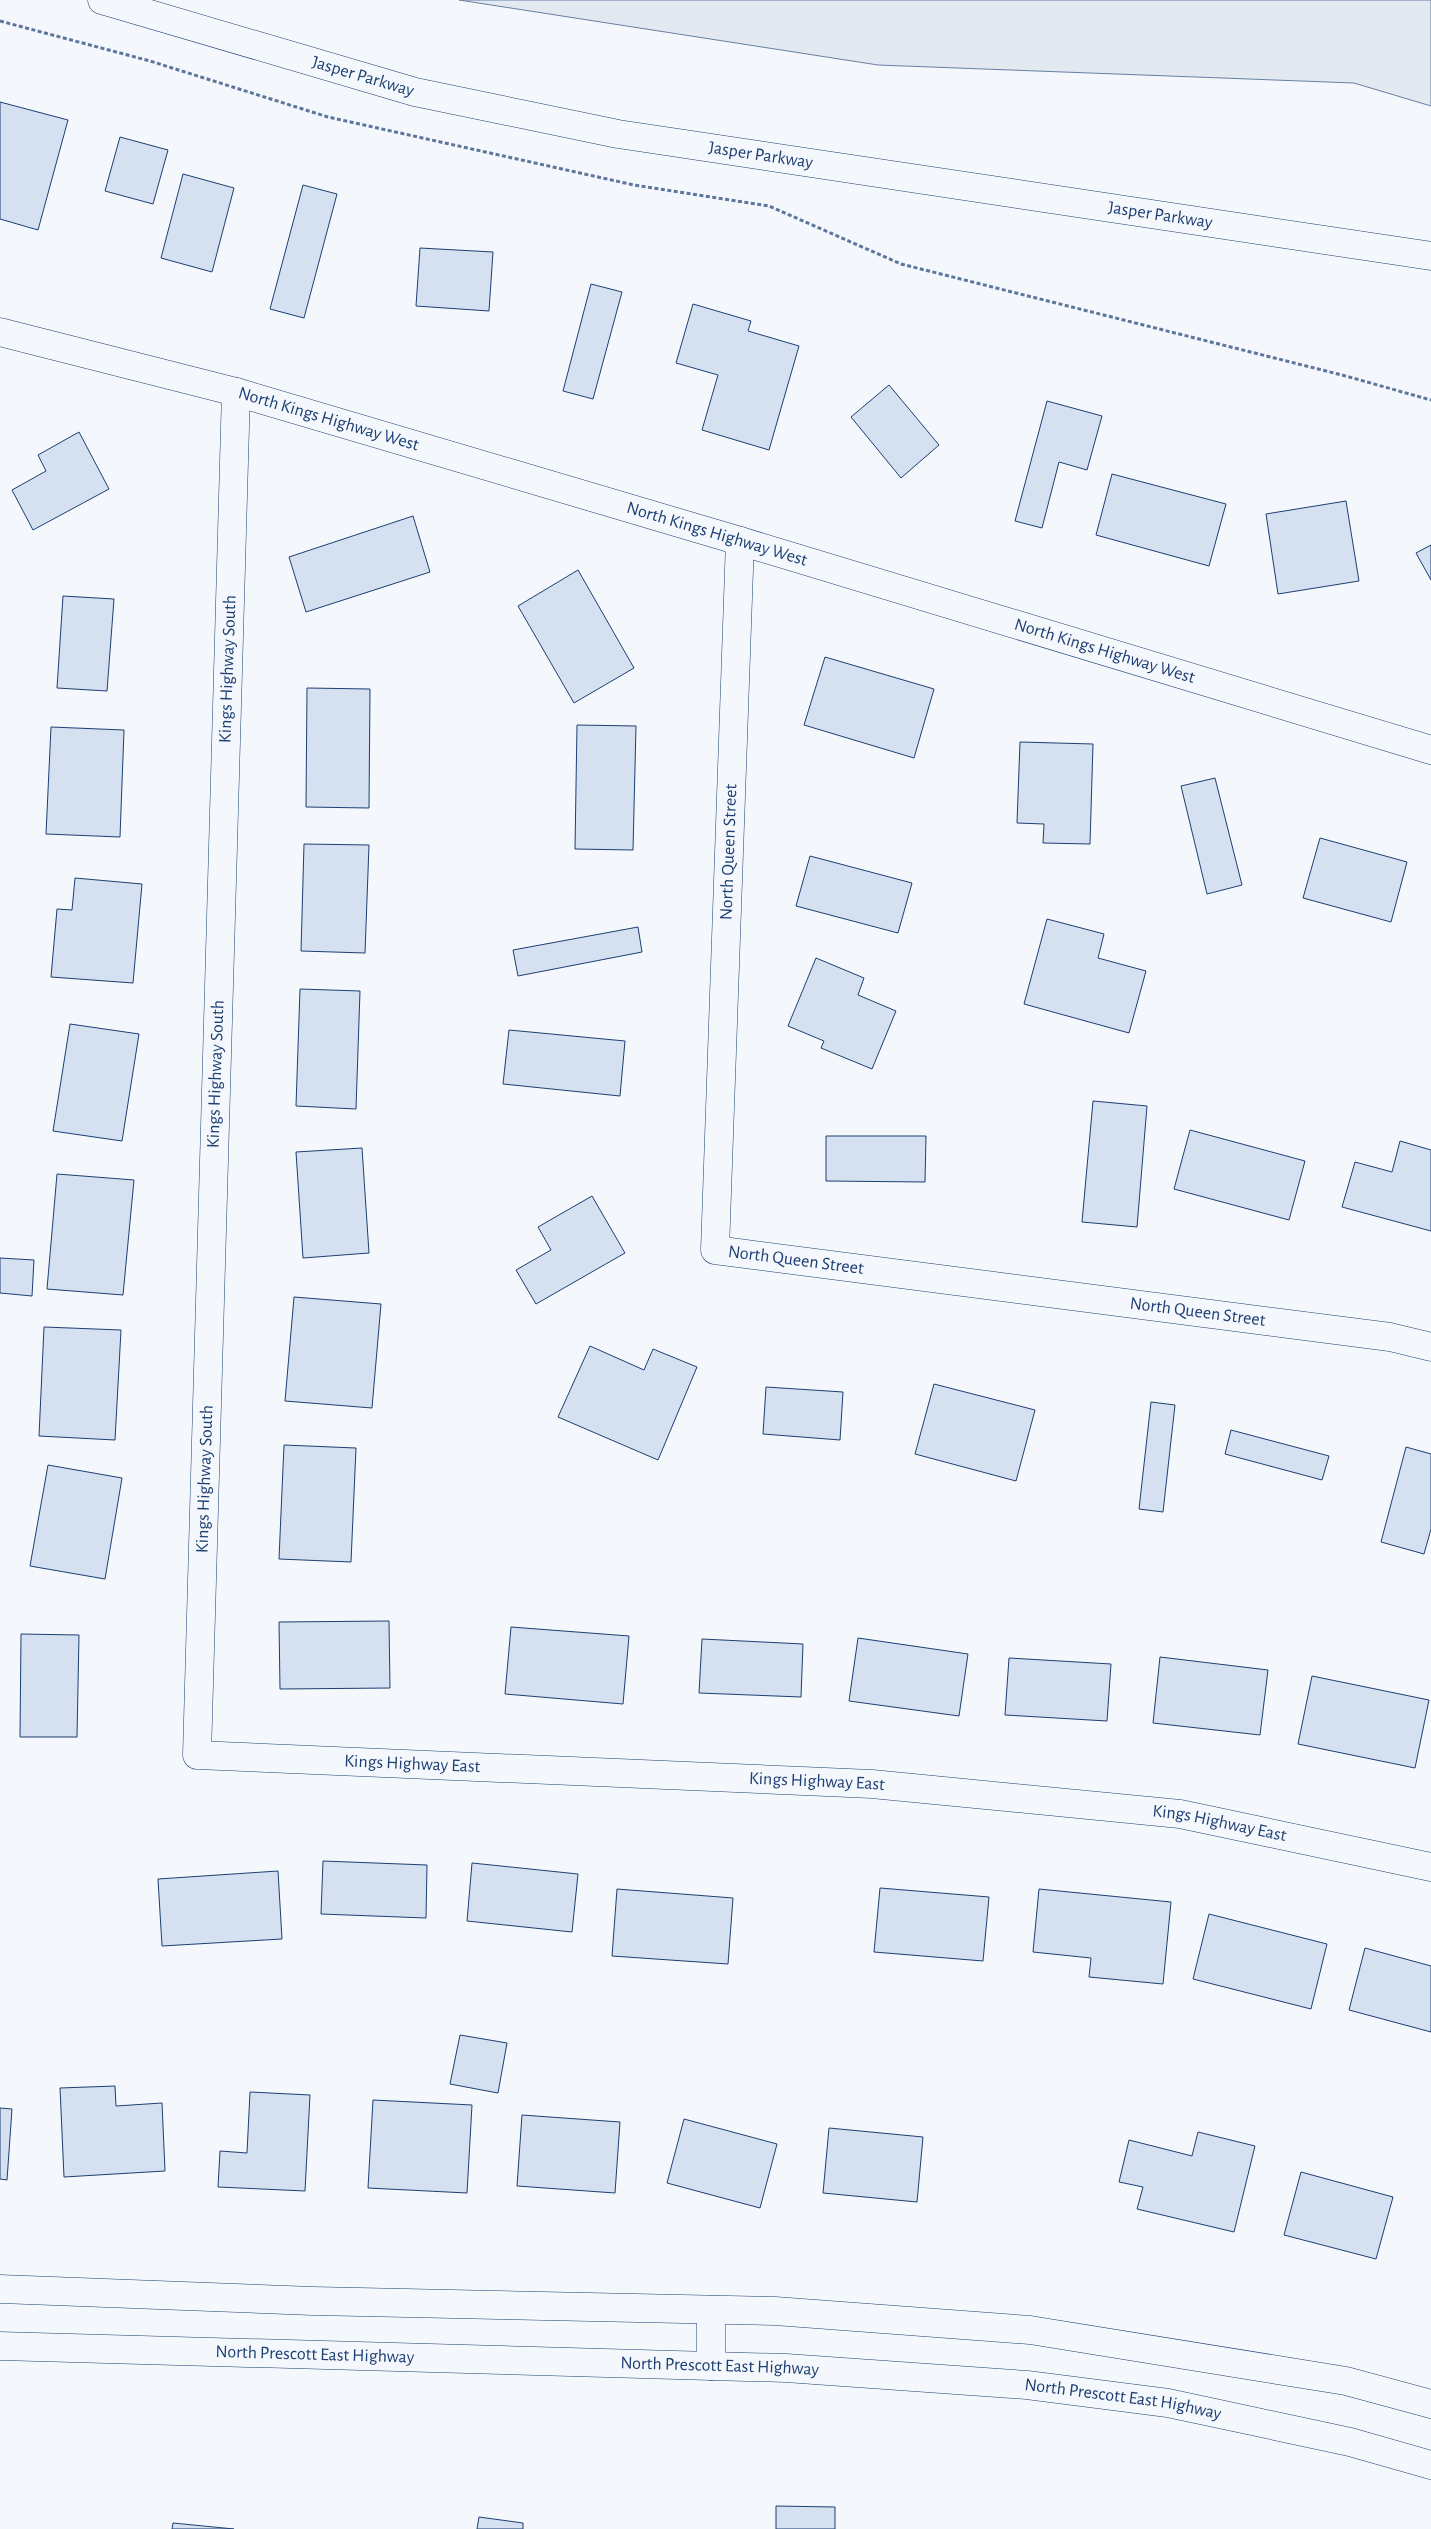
<svg xmlns="http://www.w3.org/2000/svg" width="1431" height="2529" font-family="'Alegreya Sans',sans-serif">
	<style>
		.green { fill: #e3e9f0; stroke: #687fa3 }
		.building { fill: #d5e0f0; stroke: #1d3f73 }
		.lines { fill: none; stroke-linecap: round; stroke-linejoin: round }
		.street-casing { stroke: #1d3f73; stroke-width: 29 }
		.secondary-casing { stroke: #1d3f73; stroke-width: 29 }
		.path { stroke: #5e769c; stroke-width: 3; stroke-dasharray: 4 2.5; stroke-linecap: butt }
		.street { stroke: #f4f7fb; stroke-width: 28 }
		.secondary { stroke: #f4f7fb; stroke-width: 28 }
		.labels { text-anchor: middle; dominant-baseline: central; stroke-width: 4; stroke-linejoin: round; paint-order: stroke }
		.street-label { font-size: 18px; fill: #1d3f73; stroke: #f4f7fb }
	</style>
	<rect width="100%" height="100%" fill="#f4f7fb"/>
	<path class="green" d="M 459,0 L 1431,0 L 1431,106 L 1354,83 L 878,65 Z"/>
	<g class="building">
		<path d="M 0,102 L 68,120 L 38,230 L 0,219 Z"/>
		<path d="M 120,137 L 168,150 L 153,204 L 105,191 Z"/>
		<path d="M 183,174 L 234,188 L 212,272 L 161,258 Z"/>
		<path d="M 303,185 L 337,194 L 304,318 L 270,309 Z"/>
		<path d="M 420,248 L 493,252 L 489,311 L 416,306 Z"/>
		<path d="M 591,284 L 622,292 L 593,399 L 563,391 Z"/>
		<path d="M 693,304 L 751,321 L 748,331 L 799,346 L 769,450 L 702,430 L 718,375 L 676,363 Z"/>
		<path d="M 889,385 L 939,445 L 901,478 L 851,417 Z"/>
		<path d="M 1047,401 L 1102,416 L 1087,470 L 1059,462 L 1042,528 L 1015,521 Z"/>
		<path d="M 79,432 L 109,489 L 33,530 L 12,490 L 46,471 L 38,455 Z"/>
		<path d="M 1112,474 L 1226,504 L 1209,566 L 1096,535 Z"/>
		<path d="M 1346,501 L 1359,581 L 1278,594 L 1266,514 Z"/>
		<path d="M 413,516 L 430,572 L 306,612 L 289,557 Z"/>
		<path d="M 1431,545 L 1431,580 L 1416,553 Z"/>
		<path d="M 578,570 L 634,668 L 574,703 L 518,606 Z"/>
		<path d="M 63,596 L 114,599 L 107,691 L 57,688 Z"/>
		<path d="M 825,657 L 934,689 L 914,758 L 804,725 Z"/>
		<path d="M 307,688 L 370,689 L 369,808 L 306,807 Z"/>
		<path d="M 577,725 L 636,726 L 633,850 L 575,849 Z"/>
		<path d="M 51,727 L 124,730 L 120,837 L 46,834 Z"/>
		<path d="M 1020,742 L 1093,744 L 1090,844 L 1043,843 L 1044,824 L 1017,823 Z"/>
		<path d="M 1215,778 L 1242,885 L 1207,894 L 1181,786 Z"/>
		<path d="M 1320,838 L 1407,862 L 1391,922 L 1303,898 Z"/>
		<path d="M 304,844 L 369,845 L 365,953 L 301,951 Z"/>
		<path d="M 810,856 L 912,883 L 898,933 L 796,906 Z"/>
		<path d="M 75,878 L 142,884 L 133,983 L 51,977 L 57,909 L 72,910 Z"/>
		<path d="M 1047,919 L 1104,934 L 1098,958 L 1146,971 L 1129,1033 L 1024,1004 Z"/>
		<path d="M 638,927 L 642,952 L 518,976 L 513,950 Z"/>
		<path d="M 816,958 L 864,978 L 858,995 L 896,1011 L 872,1069 L 821,1048 L 824,1041 L 788,1026 Z"/>
		<path d="M 300,989 L 360,991 L 356,1109 L 296,1106 Z"/>
		<path d="M 70,1024 L 139,1034 L 122,1141 L 53,1131 Z"/>
		<path d="M 509,1030 L 625,1041 L 620,1096 L 503,1084 Z"/>
		<path d="M 1093,1101 L 1147,1106 L 1137,1227 L 1082,1222 Z"/>
		<path d="M 1190,1130 L 1305,1161 L 1289,1220 L 1174,1189 Z"/>
		<path d="M 826,1136 L 926,1136 L 925,1182 L 826,1181 Z"/>
		<path d="M 1400,1141 L 1431,1150 L 1431,1231 L 1342,1207 L 1355,1162 L 1392,1172 Z"/>
		<path d="M 362,1148 L 369,1253 L 303,1258 L 296,1152 Z"/>
		<path d="M 57,1174 L 134,1180 L 123,1295 L 47,1289 Z"/>
		<path d="M 592,1196 L 625,1253 L 536,1304 L 516,1270 L 551,1250 L 538,1227 Z"/>
		<path d="M 0,1258 L 34,1260 L 32,1296 L 0,1293 Z"/>
		<path d="M 294,1297 L 381,1304 L 372,1408 L 285,1401 Z"/>
		<path d="M 44,1327 L 121,1330 L 115,1440 L 39,1436 Z"/>
		<path d="M 590,1346 L 644,1370 L 653,1349 L 697,1367 L 658,1460 L 558,1417 Z"/>
		<path d="M 934,1384 L 1035,1410 L 1016,1481 L 915,1454 Z"/>
		<path d="M 766,1387 L 843,1392 L 840,1440 L 763,1434 Z"/>
		<path d="M 1151,1402 L 1175,1405 L 1163,1512 L 1139,1509 Z"/>
		<path d="M 1231,1430 L 1329,1456 L 1322,1480 L 1225,1454 Z"/>
		<path d="M 284,1445 L 356,1448 L 351,1562 L 279,1559 Z"/>
		<path d="M 1406,1447 L 1431,1454 L 1431,1529 L 1424,1554 L 1381,1542 Z"/>
		<path d="M 48,1465 L 122,1478 L 105,1579 L 30,1566 Z"/>
		<path d="M 389,1621 L 390,1688 L 280,1689 L 279,1622 Z"/>
		<path d="M 511,1627 L 629,1636 L 623,1704 L 505,1694 Z"/>
		<path d="M 21,1634 L 79,1635 L 77,1737 L 20,1737 Z"/>
		<path d="M 858,1638 L 968,1654 L 959,1716 L 849,1701 Z"/>
		<path d="M 702,1639 L 803,1644 L 801,1697 L 699,1693 Z"/>
		<path d="M 1160,1657 L 1268,1670 L 1260,1735 L 1153,1723 Z"/>
		<path d="M 1009,1658 L 1111,1664 L 1107,1721 L 1005,1715 Z"/>
		<path d="M 1312,1676 L 1429,1700 L 1415,1768 L 1298,1744 Z"/>
		<path d="M 323,1861 L 427,1865 L 426,1918 L 321,1914 Z"/>
		<path d="M 472,1863 L 578,1874 L 572,1932 L 467,1921 Z"/>
		<path d="M 278,1871 L 282,1939 L 162,1946 L 158,1879 Z"/>
		<path d="M 880,1888 L 989,1897 L 983,1961 L 874,1952 Z"/>
		<path d="M 617,1889 L 733,1898 L 728,1964 L 612,1956 Z"/>
		<path d="M 1039,1889 L 1171,1902 L 1163,1984 L 1089,1977 L 1091,1958 L 1033,1952 Z"/>
		<path d="M 1209,1914 L 1327,1944 L 1311,2009 L 1193,1979 Z"/>
		<path d="M 1365,1948 L 1431,1966 L 1431,2032 L 1349,2010 Z"/>
		<path d="M 460,2035 L 507,2043 L 498,2093 L 450,2084 Z"/>
		<path d="M 115,2086 L 116,2106 L 162,2103 L 165,2171 L 64,2177 L 60,2088 Z"/>
		<path d="M 250,2092 L 310,2095 L 305,2191 L 218,2187 L 220,2151 L 247,2153 Z"/>
		<path d="M 373,2100 L 472,2105 L 467,2193 L 368,2188 Z"/>
		<path d="M 0,2108 L 12,2109 L 7,2180 L 0,2179 Z"/>
		<path d="M 522,2115 L 620,2122 L 615,2193 L 517,2186 Z"/>
		<path d="M 684,2119 L 777,2144 L 760,2208 L 667,2183 Z"/>
		<path d="M 829,2128 L 923,2137 L 917,2202 L 823,2193 Z"/>
		<path d="M 1198,2132 L 1255,2146 L 1234,2232 L 1137,2209 L 1143,2187 L 1119,2182 L 1129,2140 L 1192,2156 Z"/>
		<path d="M 1301,2172 L 1393,2197 L 1376,2259 L 1284,2235 Z"/>
		<path d="M 776,2506 L 835,2507 L 835,2529 L 776,2529 Z"/>
		<path d="M 479,2517 L 523,2523 L 523,2529 L 477,2529 Z"/>
		<path d="M 173,2523 L 234,2529 L 172,2529 Z"/>
	</g>
	<g class="lines">
		<defs>
			<g id="street">
				<path id="s1" d="M 0,332 L 236,392 L 740,541 L 1431,750"/>
				<path id="s2" d="M 236,392 L 197,1755 L 872,1784 L 1180,1814 L 1431,1867"/>
				<path id="s3" d="M 740,541 L 715,1250 L 1390,1337 L 1431,1347"/>
			</g>
			<g id="secondary">
				<path id="s4" d="M 102,0 L 415,92 L 618,134 L 1431,256"/>
				<path d="M 0,2289 L 313,2301 L 775,2311 L 1030,2330 L 1346,2381 L 1431,2404"/>
				<path id="s5" d="M 0,2346 L 786,2368 L 1027,2385 L 1168,2403 L 1350,2442 L 1431,2465"/>
				<path d="M 711,2366 L 711,2310"/>
			</g>
		</defs>
		<use href="#street" class="street-casing"/>
		<use href="#secondary" class="secondary-casing"/>
		<path class="path" d="M 0,21 L 150,61 L 328,117 L 634,185 L 769,206 L 901,264 L 1342,375 L 1431,400"/>
		<use href="#street" class="street"/>
		<use href="#secondary" class="secondary"/>
	</g>
	<g class="labels">
		<g class="street-label">
			<text stroke="none"><textPath href="#s4" startOffset="272">Jasper Parkway</textPath></text>
			<text stroke="none"><textPath href="#s4" startOffset="678">Jasper Parkway</textPath></text>
			<text stroke="none"><textPath href="#s4" startOffset="1082">Jasper Parkway</textPath></text>
			<text stroke="none"><textPath href="#s1" startOffset="340">North Kings Highway West</textPath></text>
			<text stroke="none"><textPath href="#s1" startOffset="745">North Kings Highway West</textPath></text>
			<text stroke="none"><textPath href="#s1" startOffset="1150">North Kings Highway West</textPath></text>
			<text transform="translate(228 669) rotate(-88)">Kings Highway South</text>
			<text transform="translate(729 852) rotate(-88)">North Queen Street</text>
			<text transform="translate(216 1074) rotate(-88)">Kings Highway South</text>
			<text stroke="none"><textPath href="#s3" startOffset="791">North Queen Street</textPath></text>
			<text stroke="none"><textPath href="#s3" startOffset="1196">North Queen Street</textPath></text>
			<text transform="translate(205 1479) rotate(-88)">Kings Highway South</text>
			<text stroke="none"><textPath href="#s2" startOffset="1579">Kings Highway East</textPath></text>
			<text stroke="none"><textPath href="#s2" startOffset="1984">Kings Highway East</textPath></text>
			<text stroke="none"><textPath href="#s2" startOffset="2389">Kings Highway East</textPath></text>
			<text stroke="none"><textPath href="#s5" startOffset="315">North Prescott East Highway</textPath></text>
			<text stroke="none"><textPath href="#s5" startOffset="720">North Prescott East Highway</textPath></text>
			<text stroke="none"><textPath href="#s5" startOffset="1125">North Prescott East Highway</textPath></text>
		</g>
	</g>
</svg>
